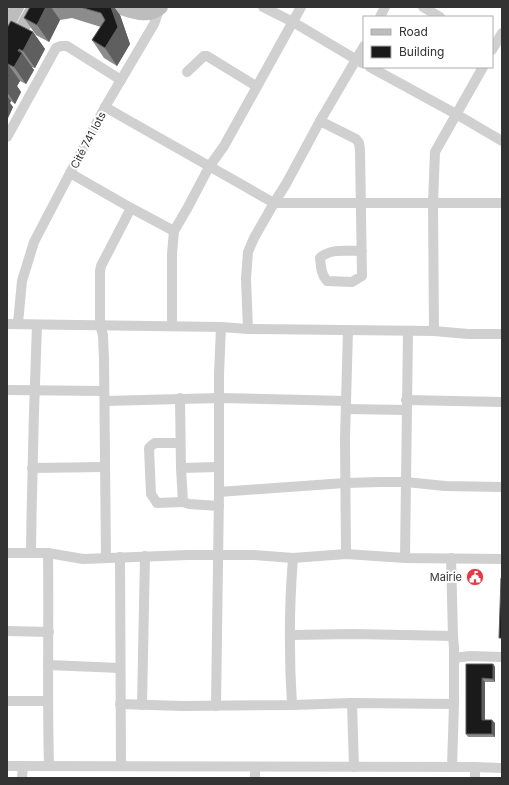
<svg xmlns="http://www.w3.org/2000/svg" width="509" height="785" font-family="Inter,sans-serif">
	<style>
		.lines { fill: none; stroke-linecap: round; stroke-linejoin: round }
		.street { stroke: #d0d0d0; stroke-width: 10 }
		.secondary { stroke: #bdbdbd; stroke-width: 14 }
		.wall { fill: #8c8c8c }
		.shaded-wall { fill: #5f5f5f }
		.building { fill: #1a1a1a; stroke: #5f5f5f }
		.labels { text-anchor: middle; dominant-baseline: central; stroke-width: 4; stroke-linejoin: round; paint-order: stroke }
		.street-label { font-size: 11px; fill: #333; stroke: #fff }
		.poi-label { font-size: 11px; fill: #333; stroke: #fff; text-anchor: end }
	</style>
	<rect width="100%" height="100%" fill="#fff"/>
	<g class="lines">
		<g class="street">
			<path d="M 160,7 L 154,24 L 105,107 L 274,203 L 502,203"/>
			<path d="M 263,7 L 293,22 L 362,63"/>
			<path d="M 423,7 L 440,17"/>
			<path d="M 380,17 L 385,7"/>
			<path d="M 492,50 L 502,33"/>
			<path d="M 370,67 L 456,114 L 502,141"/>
			<path d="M 187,72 L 204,56 L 207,56 L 256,86"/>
			<path d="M 320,121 L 356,139 L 359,143 L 360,150 L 362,276 L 352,282 L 327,281 C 321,274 321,267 320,258 C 330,248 348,251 362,251"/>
			<path d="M 7,137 L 56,48 L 61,46 L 67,46 L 121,80"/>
			<path d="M 70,173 L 105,107"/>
			<path d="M 18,323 L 22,281 L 34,242 L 70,173 L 131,208 L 174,231"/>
			<path d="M 7,324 L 221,327 L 248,329 L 434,331 L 468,334 L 502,334"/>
			<path d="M 172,326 L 172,254 L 174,231 L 188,207 L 209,167 L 224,146 L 301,7"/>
			<path d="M 248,329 L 246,279 L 248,252 L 254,238 L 274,203 L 286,184 L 320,121 L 364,46"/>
			<path d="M 434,331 L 433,203 L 435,152 L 483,67"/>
			<path d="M 7,390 L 104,391"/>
			<path d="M 180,398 L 181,468 L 183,502 L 189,504 L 219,506"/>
			<path d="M 406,400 L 502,402"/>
			<path d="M 105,401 L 220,398 L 346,401"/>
			<path d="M 346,409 L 406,410"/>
			<path d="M 180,443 L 155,443 L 152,445 L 149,448 L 151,494 L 157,503 L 183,502"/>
			<path d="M 32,468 L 105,467"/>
			<path d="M 181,468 L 218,467"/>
			<path d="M 219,492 L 345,483 L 380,482 L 406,482 L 445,486 L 502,487"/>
			<path d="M 31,552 C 32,476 34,401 37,325"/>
			<path d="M 7,553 L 48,553 L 83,559 L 188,555 L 254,555 L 293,558 L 346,554 L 405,558 L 502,559"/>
			<path d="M 48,553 C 49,624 47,695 49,766"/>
			<path d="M 346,554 L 345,439 L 348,330"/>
			<path d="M 106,557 L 104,359 L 103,335 L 100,325 L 100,271 L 101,266 L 131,208"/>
			<path d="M 120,557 L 121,766"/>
			<path d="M 405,558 L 408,331"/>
			<path d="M 451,558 L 453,636"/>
			<path d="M 7,631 L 49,632"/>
			<path d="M 291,635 L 353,634 L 453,636 L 454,648 L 454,704 L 352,703 L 292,705"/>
			<path d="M 454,658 L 470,656 L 502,657"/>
			<path d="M 48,665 L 120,668"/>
			<path d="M 7,701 L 48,701"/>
			<path d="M 352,703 L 354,767"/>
			<path d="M 120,704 L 182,706 L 292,705 C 289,657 289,607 293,558"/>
			<path d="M 142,705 L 145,556"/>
			<path d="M 216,706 L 219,492 L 219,374 L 221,327"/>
			<path d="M 7,766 L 475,767 L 502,768"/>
			<path d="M 452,767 L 454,704"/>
			<path d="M 475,767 L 475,778"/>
			<path d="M 22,778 L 23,767"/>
			<path d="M 255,778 L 255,767"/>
		</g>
		<g class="secondary">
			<path d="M 118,7 C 132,11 148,19 161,7"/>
			<path d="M 7,26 L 17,7"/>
			<path d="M 7,55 L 34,7"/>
		</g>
	</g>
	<g class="wall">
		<path d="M 30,7 L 114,7 L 120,15 L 130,44 L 117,66 L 104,58 L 92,40 L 101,27 L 72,18 L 60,20 L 49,42 L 36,35 L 24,18 Z"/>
		<path d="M 7,28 L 33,32 L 45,49 L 35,68 L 31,67 L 34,70 L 26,84 L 20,81 L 17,86 L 21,92 L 15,104 L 11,101 L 10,103 L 13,107 L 7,120 Z"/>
		<path d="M 466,664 L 493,664 L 495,667 L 495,682 L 485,682 L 485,720 L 495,723 L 495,737 L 468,737 L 466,734 Z"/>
	</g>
	<g class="shaded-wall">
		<path d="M 46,7 L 51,7 L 60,20 L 49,42 L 37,25 Z"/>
		<path d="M 111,7 L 114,7 L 120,15 L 130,44 L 117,66 L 105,48 Z"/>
		<path d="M 33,32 L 45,49 L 35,68 L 23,51 Z"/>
		<path d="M 19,49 L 34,70 L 26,84 L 14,67 Z"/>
		<path d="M 8,64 L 20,81 L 17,86 L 21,92 L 15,104 L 7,92 L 7,66 Z"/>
		<path d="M 7,96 L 11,101 L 10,103 L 13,107 L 7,120 Z"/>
		<path d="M 493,664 L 495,667 L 495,682 L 493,679 Z"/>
		<path d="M 482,678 L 485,682 L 485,723 L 482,720 Z"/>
		<path d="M 492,720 L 495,723 L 495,737 L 492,734 Z"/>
	</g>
	<g class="building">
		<path d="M 30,7 L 46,7 L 37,25 L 24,18 Z"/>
		<path d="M 80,7 L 111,7 L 118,27 L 105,48 L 92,40 L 105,20 L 101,13 Z"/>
		<path d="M 11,21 L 33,32 L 23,51 L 19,49 L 18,51 L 22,53 L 14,67 L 8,64 L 7,66 L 7,28 Z"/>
		<path d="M 7,73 L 9,75 L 7,79 Z"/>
		<path d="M 501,578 L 502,578 L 502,638 L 499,638 Z"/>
		<path d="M 466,664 L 493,664 L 493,679 L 482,678 L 482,720 L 492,720 L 492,734 L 466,734 Z"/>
	</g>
	<defs>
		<symbol id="civic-disc" viewBox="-11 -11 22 22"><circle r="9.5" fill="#e63946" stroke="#fff"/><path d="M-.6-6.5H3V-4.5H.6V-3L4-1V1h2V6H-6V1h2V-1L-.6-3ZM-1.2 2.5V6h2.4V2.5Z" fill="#fff"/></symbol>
	</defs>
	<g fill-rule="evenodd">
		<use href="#civic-disc" x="465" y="567" width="20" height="20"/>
	</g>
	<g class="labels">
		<g class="street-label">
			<text transform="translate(88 140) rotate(-62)">Cité 741 lots</text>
		</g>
		<g class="poi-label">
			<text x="462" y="577">Mairie</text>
		</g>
	</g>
	<rect width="509" height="785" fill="none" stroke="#333333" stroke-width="16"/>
	<rect x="363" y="16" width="130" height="52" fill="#ffffff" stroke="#adadad"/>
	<rect x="371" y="29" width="20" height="6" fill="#bdbdbd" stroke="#adadad"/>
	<text x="399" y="36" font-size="12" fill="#333333">Road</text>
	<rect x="371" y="46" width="20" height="12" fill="#1a1a1a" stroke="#adadad"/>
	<text x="399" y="56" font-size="12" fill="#333333">Building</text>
</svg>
